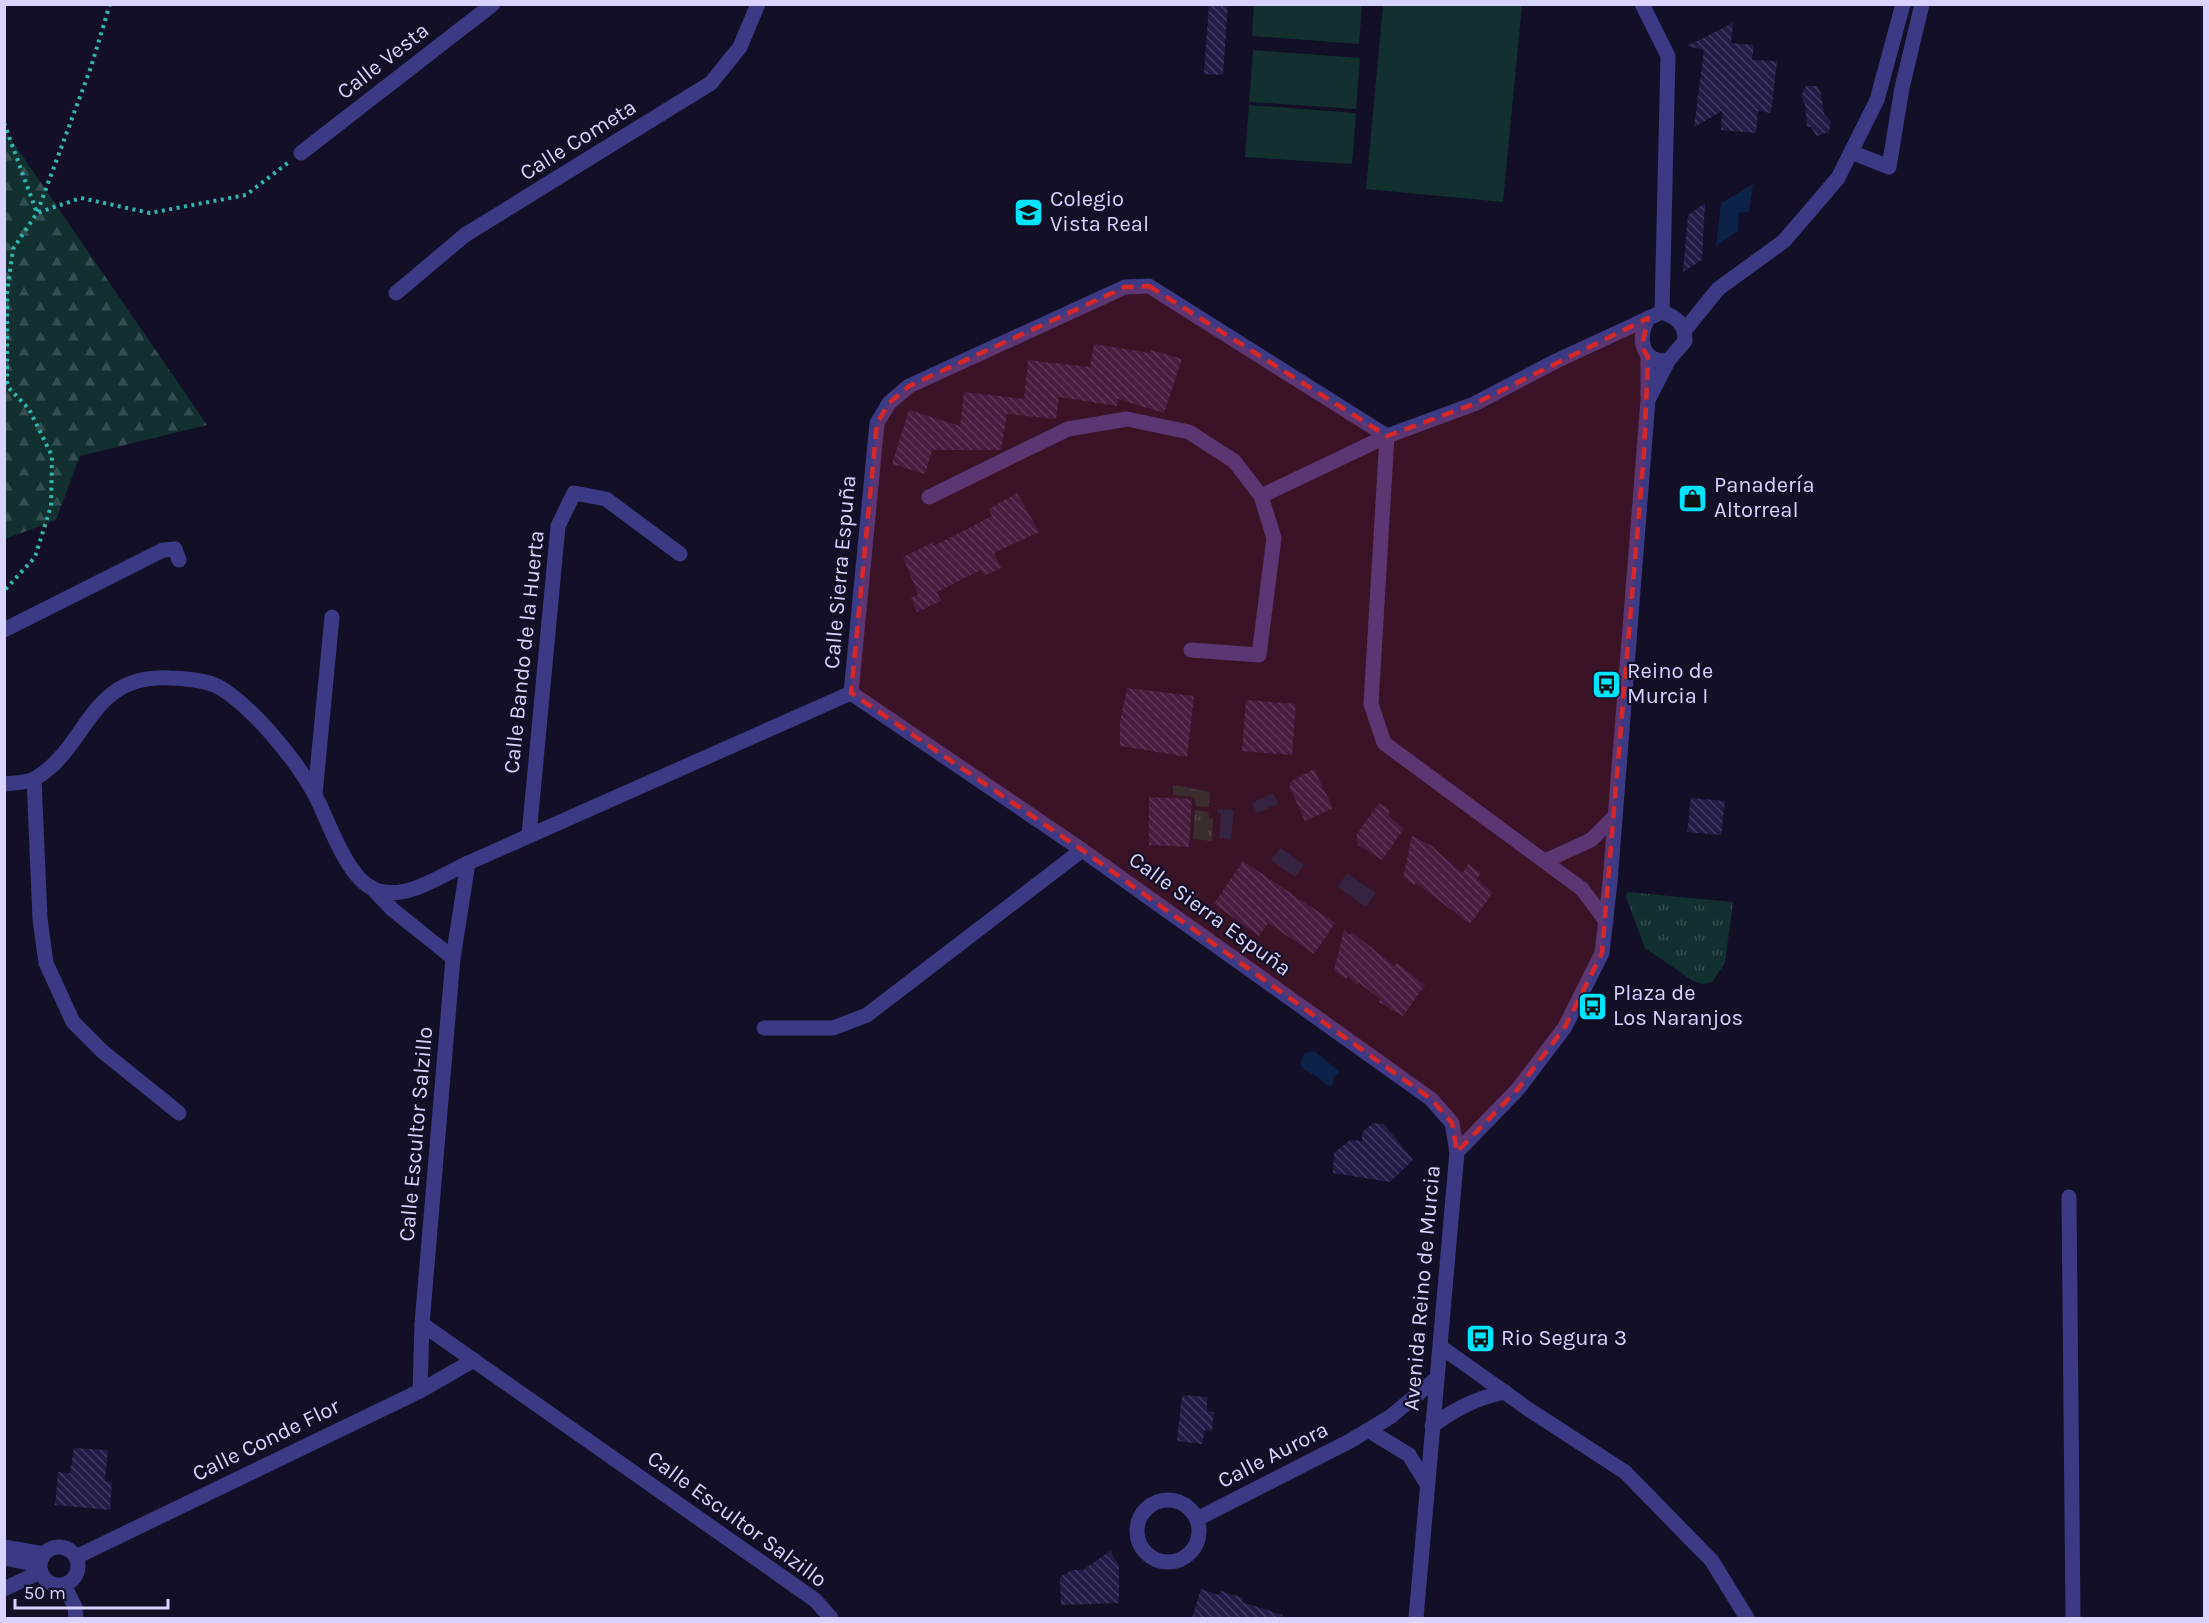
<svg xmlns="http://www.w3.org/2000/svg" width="2209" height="1623" font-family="Karla,sans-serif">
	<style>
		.grass { fill: url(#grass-tufts) }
		.forest { fill: url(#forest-firs) }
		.garden { fill: #12302f }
		.water { fill: #0c2248 }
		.building { fill: url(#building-back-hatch) }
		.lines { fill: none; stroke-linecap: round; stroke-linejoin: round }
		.path { stroke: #2fb8b0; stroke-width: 4; stroke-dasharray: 3 4.5; stroke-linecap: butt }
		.street { stroke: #3d3a85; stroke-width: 15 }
		.marked { fill: #d62828; fill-opacity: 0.2; stroke: #d62828; stroke-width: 4.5; stroke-dasharray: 12 8; stroke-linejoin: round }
		.labels { text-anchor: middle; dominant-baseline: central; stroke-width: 4.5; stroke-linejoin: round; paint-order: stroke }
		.street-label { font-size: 22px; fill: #d9d4ff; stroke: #130f26 }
		.poi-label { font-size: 22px; fill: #d9d4ff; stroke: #130f26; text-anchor: start }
	</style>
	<defs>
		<pattern id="grass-tufts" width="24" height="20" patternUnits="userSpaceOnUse" patternTransform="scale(1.5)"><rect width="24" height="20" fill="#12302f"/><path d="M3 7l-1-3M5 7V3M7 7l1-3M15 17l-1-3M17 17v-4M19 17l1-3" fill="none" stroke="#344d4e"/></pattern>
		<pattern id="forest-firs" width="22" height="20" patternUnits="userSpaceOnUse" patternTransform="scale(1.5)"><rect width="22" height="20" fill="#12302f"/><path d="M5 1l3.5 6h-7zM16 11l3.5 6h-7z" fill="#344d4e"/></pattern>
		<pattern id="building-back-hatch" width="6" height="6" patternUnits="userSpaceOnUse" patternTransform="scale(1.5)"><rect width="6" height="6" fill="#241b47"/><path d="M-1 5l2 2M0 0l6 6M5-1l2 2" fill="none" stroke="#433b63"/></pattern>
	</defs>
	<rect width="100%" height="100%" fill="#130f26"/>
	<g class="grass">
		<path d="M 1173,785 L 1210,792 L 1209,807 L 1196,806 L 1194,797 L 1173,795 Z"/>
		<path d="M 1195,810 L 1208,812 L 1209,818 L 1213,819 L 1212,841 L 1193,839 Z"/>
		<path d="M 1627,892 L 1733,902 L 1725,963 L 1712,982 L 1703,984 L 1693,981 L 1645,948 L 1626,897 Z"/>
	</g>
	<path class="forest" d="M 4,129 L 207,425 L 80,456 L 56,520 L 5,539 Z"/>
	<g class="garden">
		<path d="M 1254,5 L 1362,5 L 1359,44 L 1252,36 Z"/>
		<path d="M 1383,5 L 1522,5 L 1503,202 L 1366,189 Z"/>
		<path d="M 1253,50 L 1360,58 L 1356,109 L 1249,102 Z"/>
		<path d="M 1249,105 L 1356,113 L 1352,164 L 1245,157 Z"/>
	</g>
	<g class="water">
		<path d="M 1753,184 L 1749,212 L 1739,213 L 1738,231 L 1716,246 L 1721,203 Z"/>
		<path d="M 1273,793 L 1278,804 L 1257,813 L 1252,803 Z"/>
		<path d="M 1217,809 L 1234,810 L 1231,840 L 1219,838 L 1221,814 L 1217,813 Z"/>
		<path d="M 1280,848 L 1304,865 L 1295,877 L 1271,860 Z"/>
		<path d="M 1347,873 L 1376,893 L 1366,907 L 1338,887 Z"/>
		<path d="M 1314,1051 L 1340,1072 L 1334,1077 L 1332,1086 L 1326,1085 C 1317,1074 1306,1073 1300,1065 L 1304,1053 Z"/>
	</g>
	<g class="building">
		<path d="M 1209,4 L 1228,4 L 1223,75 L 1204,74 Z"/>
		<path d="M 1733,23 L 1731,43 L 1754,45 L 1752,60 L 1777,61 L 1771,113 L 1758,111 L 1756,133 L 1721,130 L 1722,111 L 1694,127 L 1704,50 L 1687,46 Z"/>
		<path d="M 1806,86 L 1816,86 L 1821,93 L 1824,114 L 1831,122 L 1829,132 L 1817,136 L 1811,127 L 1807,127 L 1805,104 L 1801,96 Z"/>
		<path d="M 1705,203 L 1702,260 L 1683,272 L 1688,215 Z"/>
		<path d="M 1094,344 L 1150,353 L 1151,350 L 1182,359 L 1164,413 L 1118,399 L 1117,406 L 1059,397 L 1056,419 L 1007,414 L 1001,450 L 932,450 L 925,474 L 892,464 L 909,410 L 960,426 L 964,392 L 1024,399 L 1028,360 L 1090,367 Z"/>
		<path d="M 1017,493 L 1039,532 L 994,553 L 1001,568 L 984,576 L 981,570 L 937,592 L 941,601 L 917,612 L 911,598 L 918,594 L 903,557 L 932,543 L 934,546 L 992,516 L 989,509 Z"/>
		<path d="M 1127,688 L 1194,696 L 1187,757 L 1120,746 L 1120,722 Z"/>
		<path d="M 1246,700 L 1296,704 L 1292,755 L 1242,751 Z"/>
		<path d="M 1314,769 L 1333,808 L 1305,821 L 1290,788 L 1290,782 Z"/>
		<path d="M 1149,797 L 1192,799 L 1189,847 L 1149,845 Z"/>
		<path d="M 1691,798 L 1725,801 L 1721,835 L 1687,832 Z"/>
		<path d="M 1379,803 L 1390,811 L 1388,815 L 1404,829 L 1382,860 L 1358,845 L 1357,840 L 1357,834 Z"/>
		<path d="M 1412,836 L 1430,845 L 1463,873 L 1468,864 L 1481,873 L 1477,879 L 1493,893 L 1470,924 L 1416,883 L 1414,885 L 1403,877 Z"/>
		<path d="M 1243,861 L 1335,923 L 1314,954 L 1268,923 L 1259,936 L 1214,904 Z"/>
		<path d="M 1344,930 L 1349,935 L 1352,932 L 1394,966 L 1397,963 L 1425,985 L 1403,1016 L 1379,1002 L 1380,999 L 1359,983 L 1358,985 L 1348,977 L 1346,979 L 1334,970 Z"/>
		<path d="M 1373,1123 L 1384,1124 L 1413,1160 L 1390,1182 L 1333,1173 L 1334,1153 L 1350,1140 L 1362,1141 L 1362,1132 Z"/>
		<path d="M 1182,1395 L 1207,1397 L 1207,1411 L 1214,1412 L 1212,1431 L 1205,1430 L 1202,1444 L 1177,1441 Z"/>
		<path d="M 74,1448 L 108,1450 L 105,1481 L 112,1482 L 110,1510 L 55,1505 L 58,1472 L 70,1473 Z"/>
		<path d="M 1110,1551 L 1119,1566 L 1119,1603 L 1061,1605 L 1060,1577 L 1072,1570 L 1083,1570 Z"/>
		<path d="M 1201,1589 L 1219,1595 L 1221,1591 L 1243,1598 L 1242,1602 L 1283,1615 L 1282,1618 L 1192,1618 Z"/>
	</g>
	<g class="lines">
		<g class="path">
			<path d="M 4,123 L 37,213 L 81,198 L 150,213 L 246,195 L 289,162"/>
			<path d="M 4,383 L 29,409 L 52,456 L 51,506 L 35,557 L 4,591"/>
			<path d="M 7,384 L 7,293 L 13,249 L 37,213 L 91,67 L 110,4"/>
		</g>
		<g class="street">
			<path d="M 1851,152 L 1889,167 L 1902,88 L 1922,4"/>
			<path d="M 301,153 L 493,4"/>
			<path d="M 396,293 L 465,235 L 711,83 L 740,47 L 758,4"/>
			<path d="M 1648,318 C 1637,339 1641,362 1668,361"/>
			<path d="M 1685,330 L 1718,289 L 1784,241 L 1838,178 L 1877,100 L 1903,4"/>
			<path d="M 1648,396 L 1648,357"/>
			<path d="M 1387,436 L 1149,286 L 1125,287 L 909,386 L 889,403 L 877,423 L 851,693 L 1082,850 L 1431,1099 L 1452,1123 L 1457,1152"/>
			<path d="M 929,497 L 1068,429 L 1127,419 L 1189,432 L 1234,461 L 1261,496"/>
			<path d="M 4,630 L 163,550 L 175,549 L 179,560"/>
			<path d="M 1191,650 L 1259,655 L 1274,538 L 1261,496 L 1387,436"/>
			<path d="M 34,779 L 40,919 L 46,963 L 73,1022 L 102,1051 L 179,1113"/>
			<path d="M 4,784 C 14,783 28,783 36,778 C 90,745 88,674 170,678 C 183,678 209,681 219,687 C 253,707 297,761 315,795 C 329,821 348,884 379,891 C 409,899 442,875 468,863"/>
			<path d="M 315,794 L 332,617"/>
			<path d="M 529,835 L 558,526 L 574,493 L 606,499 L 680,554"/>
			<path d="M 1545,861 L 1591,840 L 1614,817"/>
			<path d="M 371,887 L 393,910 L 453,958"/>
			<path d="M 1606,921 L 1582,889 L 1384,743 L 1371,704 L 1387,436 L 1474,404 L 1556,361 L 1662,312"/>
			<path d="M 764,1028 L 833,1028 L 867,1015 L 1082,850"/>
			<path d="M 2069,1197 L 2073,1618"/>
			<path d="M 1441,1347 L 1528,1409 L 1625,1472 L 1712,1561 L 1747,1618"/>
			<path d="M 420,1391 L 422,1324"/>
			<path d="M 1432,1426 C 1455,1409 1476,1398 1505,1392"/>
			<path d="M 1368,1430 L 1409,1455 L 1427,1484"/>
			<circle cx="1168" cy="1531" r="31"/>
			<path d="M 1197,1519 L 1350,1441 L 1390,1417 L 1436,1379"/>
			<circle cx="59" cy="1566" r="19"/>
			<path d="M 4,1547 L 44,1554"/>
			<path d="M 76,1557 L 420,1391 L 474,1360"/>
			<path d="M 4,1558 L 39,1565"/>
			<path d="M 64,1585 L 75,1607 L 76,1618"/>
			<path d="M 4,1589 L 40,1572"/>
			<path d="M 831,1618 L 815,1600 L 422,1324 L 453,958 L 468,863 L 851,693"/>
			<path d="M 1416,1618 L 1457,1152 L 1518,1089 L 1565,1027 L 1602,953 L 1610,882 L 1648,400 L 1668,361 L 1685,341 C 1685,324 1678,318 1662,312 L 1668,56 L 1642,4"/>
		</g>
	</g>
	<path class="marked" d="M 1149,286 L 1387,436 L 1474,404 L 1648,318 L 1642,347 L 1648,357 L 1644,453 L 1602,953 L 1565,1027 L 1518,1089 L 1457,1152 L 1452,1123 L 1431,1099 L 1082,850 L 851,693 L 877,423 L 889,403 L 909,386 L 1125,287 Z"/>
	<defs>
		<symbol id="school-square" viewBox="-11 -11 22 22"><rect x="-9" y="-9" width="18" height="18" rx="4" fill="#00e5ff" stroke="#130f26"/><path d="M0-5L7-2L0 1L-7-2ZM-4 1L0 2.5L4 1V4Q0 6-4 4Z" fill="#111"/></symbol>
		<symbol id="shop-square" viewBox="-11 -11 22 22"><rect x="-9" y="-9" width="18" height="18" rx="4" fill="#00e5ff" stroke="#130f26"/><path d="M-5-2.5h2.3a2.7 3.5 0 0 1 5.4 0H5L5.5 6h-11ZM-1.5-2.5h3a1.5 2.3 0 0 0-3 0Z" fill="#111"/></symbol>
		<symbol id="bus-square" viewBox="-11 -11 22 22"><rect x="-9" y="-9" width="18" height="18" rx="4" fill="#00e5ff" stroke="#130f26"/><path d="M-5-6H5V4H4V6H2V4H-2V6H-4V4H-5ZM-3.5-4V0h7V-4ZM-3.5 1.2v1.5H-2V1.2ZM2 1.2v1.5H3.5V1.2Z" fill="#111"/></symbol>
	</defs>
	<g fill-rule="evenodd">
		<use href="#school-square" x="1012" y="196" width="33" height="33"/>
		<use href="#shop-square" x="1676" y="482" width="33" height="33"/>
		<use href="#bus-square" x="1590" y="668" width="33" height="33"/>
		<use href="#bus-square" x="1576" y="990" width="33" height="33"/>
		<use href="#bus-square" x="1464" y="1322" width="33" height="33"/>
	</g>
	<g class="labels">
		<g class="street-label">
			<text transform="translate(383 61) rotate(-38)">Calle Vesta</text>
			<text transform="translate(578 140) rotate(-32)">Calle Cometa</text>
			<text transform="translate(840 572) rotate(-85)">Calle Sierra Espuña</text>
			<text transform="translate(524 652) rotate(-84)">Calle Bando de la Huerta</text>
			<text transform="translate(1210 914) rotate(36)">Calle Sierra Espuña</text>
			<text transform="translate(416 1134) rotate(-85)">Calle Escultor Salzillo</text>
			<text transform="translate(1422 1288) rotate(-85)">Avenida Reino de Murcia</text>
			<text transform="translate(266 1440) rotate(-26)">Calle Conde Flor</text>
			<text transform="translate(1273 1455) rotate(-27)">Calle Aurora</text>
			<text transform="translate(737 1519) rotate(36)">Calle Escultor Salzillo</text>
		</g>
		<g class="poi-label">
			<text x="1050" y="199">Colegio<tspan x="1050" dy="25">Vista Real</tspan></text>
			<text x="1714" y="485">Panadería<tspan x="1714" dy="25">Altorreal</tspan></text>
			<text x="1627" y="671">Reino de<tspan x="1627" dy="25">Murcia I</tspan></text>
			<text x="1613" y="993">Plaza de<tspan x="1613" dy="25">Los Naranjos</tspan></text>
			<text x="1501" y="1338">Rio Segura 3</text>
		</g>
	</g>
	<rect width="2209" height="1623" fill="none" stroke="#d9d4ff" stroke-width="12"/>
	<path d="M15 1599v9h153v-9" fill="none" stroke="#d9d4ff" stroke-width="3"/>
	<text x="24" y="1599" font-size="18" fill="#d9d4ff" stroke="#130f26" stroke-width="4.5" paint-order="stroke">50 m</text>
</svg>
